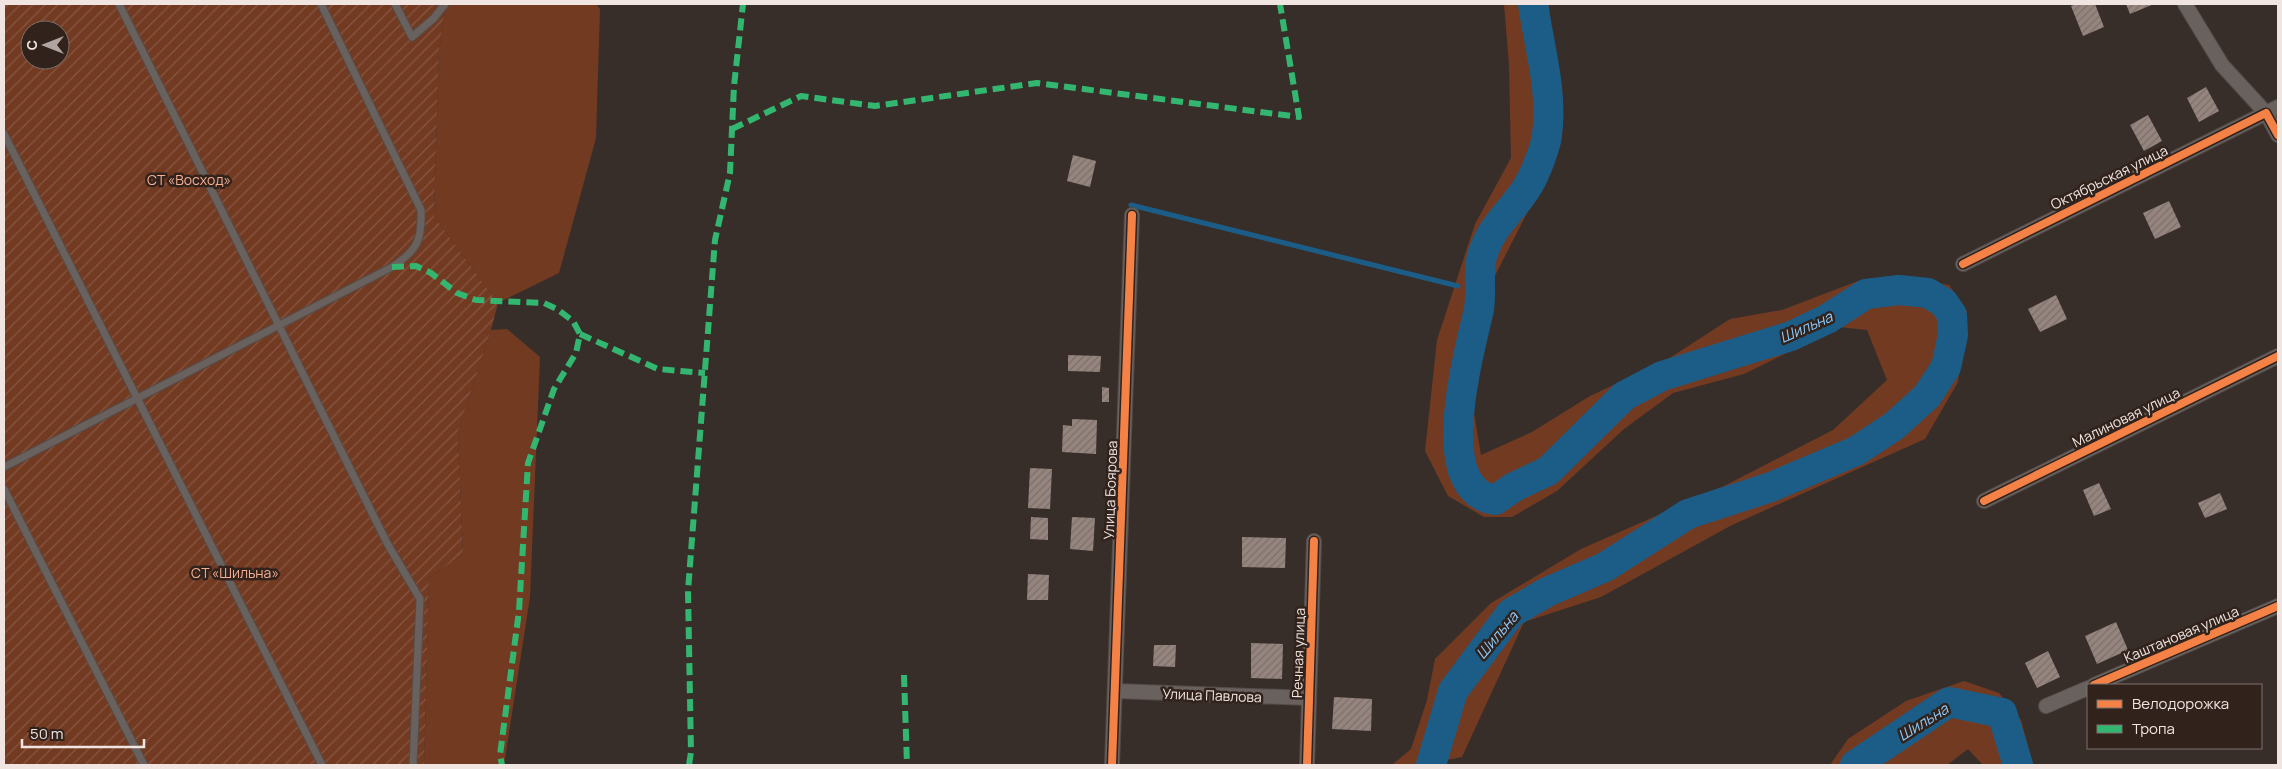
<svg xmlns="http://www.w3.org/2000/svg" width="2282" height="769" font-family="Manrope,sans-serif">
	<style>
		.grass { fill: #733a22 }
		.garden { fill: url(#garden-furrows); fill-rule: evenodd }
		.lines { fill: none; stroke-linecap: round; stroke-linejoin: round }
		.stream { stroke: #1c5d88; stroke-width: 5 }
		.river { stroke: #1c5d88; stroke-width: 30 }
		.building { fill: url(#building-hatch) }
		.service-casing { stroke: #544c49; stroke-width: 9 }
		.minor-casing { stroke: #544c49; stroke-width: 16 }
		.service { stroke: #68615e; stroke-width: 7 }
		.minor { stroke: #68615e; stroke-width: 14 }
		.quiet { stroke: #33b770; stroke-width: 6; stroke-dasharray: 12 6; stroke-linecap: butt }
		.cycleway-casing { stroke: #31221c; stroke-width: 11 }
		.cycleway { stroke: #f48246; stroke-width: 8 }
		.labels { text-anchor: middle; dominant-baseline: central; stroke-width: 5; stroke-linejoin: round; paint-order: stroke }
		.street-label { font-size: 14px; fill: #f1e5e1; stroke: #31221c }
		.park-label { font-size: 14px; fill: #f6ae91; stroke: #31221c }
		.water-label { font-size: 15px; font-style: italic; fill: #8cccfc; stroke: #31221c }
	</style>
	<defs>
		<pattern id="garden-furrows" width="10" height="10" patternUnits="userSpaceOnUse" patternTransform="scale(1.25)"><rect width="10" height="10" fill="#733a22"/><path d="M-1 1l2-2M0 10L10 0M9 11l2-2" fill="none" stroke="#875642"/></pattern>
		<pattern id="building-hatch" width="6" height="6" patternUnits="userSpaceOnUse" patternTransform="scale(1.25)"><rect width="6" height="6" fill="#96857f"/><path d="M-1 1l2-2M0 6l6-6M5 7l2-2" fill="none" stroke="#7b6f6a"/></pattern>
	</defs>
	<rect width="100%" height="100%" fill="#372e2a"/>
	<g class="grass">
		<path d="M 446,4 L 596,4 L 600,9 L 596,138 L 559,273 L 498,303 L 434,216 L 439,50 Z"/>
		<path d="M 1504,4 L 1549,4 L 1552,56 L 1547,174 L 1479,307 L 1472,401 L 1481,455 L 1532,432 L 1590,396 L 1665,361 L 1730,319 L 1782,310 L 1858,281 L 1903,278 L 1949,285 L 1967,311 L 1958,382 L 1925,439 L 1732,525 L 1601,597 L 1524,622 L 1462,757 L 1431,763 L 1430,765 L 1392,765 L 1411,749 L 1427,700 L 1435,659 L 1491,603 L 1581,549 L 1724,486 L 1833,430 L 1887,380 L 1867,330 L 1839,327 L 1744,374 L 1673,393 L 1624,429 L 1557,491 L 1512,517 L 1484,517 L 1448,496 L 1425,451 L 1437,340 L 1475,224 L 1511,158 L 1509,65 Z"/>
		<path d="M 507,329 L 540,357 L 530,597 L 504,765 L 424,765 L 429,578 L 463,554 L 458,431 L 491,330 Z"/>
		<path d="M 1964,681 L 1999,693 L 2021,720 L 2033,765 L 1983,765 L 1968,749 L 1947,765 L 1830,765 L 1848,739 L 1906,701 Z"/>
	</g>
	<path class="garden" d="M 4,4 L 446,4 L 439,50 L 434,216 L 498,303 L 491,330 L 458,431 L 463,554 L 429,578 L 424,765 L 4,765 ZM 30,30 L 60,30 L 60,60 L 30,60 Z"/>
	<g class="lines">
		<path class="stream" d="M 1131,205 L 1458,286"/>
		<g class="river">
			<path d="M 1431,765 L 1453,691 L 1511,613 L 1547,592 L 1605,567 L 1688,514 L 1771,487 L 1856,451 L 1894,426 L 1927,396 L 1946,367 L 1953,335 L 1952,315 L 1944,303 L 1928,293 L 1899,290 L 1866,294 L 1827,319 L 1791,336 L 1662,376 L 1624,396 L 1548,471 L 1514,487 L 1495,500 C 1429,490 1470,351 1479,309 C 1482,291 1477,270 1483,253 C 1493,223 1515,209 1529,184 C 1535,174 1546,146 1547,135 C 1553,92 1539,46 1533,4"/>
			<path d="M 1855,765 L 1949,702 L 2002,713 L 2018,765"/>
		</g>
	</g>
	<g class="building">
		<path d="M 2076,4 L 2095,4 L 2104,27 L 2083,36 L 2071,6 Z"/>
		<path d="M 2126,4 L 2154,4 L 2130,14 Z"/>
		<path d="M 2206,87 L 2219,111 L 2199,122 L 2187,98 Z"/>
		<path d="M 2148,115 L 2162,141 L 2144,151 L 2130,125 Z"/>
		<path d="M 1073,155 L 1096,161 L 1090,187 L 1067,181 Z"/>
		<path d="M 2169,201 L 2181,227 L 2155,239 L 2143,213 Z"/>
		<path d="M 2056,295 L 2067,319 L 2040,332 L 2028,309 Z"/>
		<path d="M 1068,355 L 1101,356 L 1100,372 L 1068,371 Z"/>
		<path d="M 1102,387 L 1109,388 L 1109,402 L 1102,402 Z"/>
		<path d="M 1072,419 L 1097,420 L 1096,454 L 1062,452 L 1063,425 L 1072,426 Z"/>
		<path d="M 1030,468 L 1052,469 L 1050,509 L 1028,508 Z"/>
		<path d="M 2099,483 L 2111,509 L 2094,516 L 2083,490 Z"/>
		<path d="M 2220,493 L 2227,509 L 2205,518 L 2198,503 Z"/>
		<path d="M 1031,517 L 1048,518 L 1048,540 L 1030,539 Z"/>
		<path d="M 1072,517 L 1095,518 L 1093,551 L 1070,549 Z"/>
		<path d="M 1242,537 L 1286,538 L 1285,568 L 1242,567 Z"/>
		<path d="M 1028,574 L 1049,575 L 1048,600 L 1027,600 Z"/>
		<path d="M 2116,622 L 2128,650 L 2097,664 L 2085,636 Z"/>
		<path d="M 1251,643 L 1283,644 L 1282,679 L 1251,678 Z"/>
		<path d="M 1154,645 L 1176,645 L 1175,667 L 1153,666 Z"/>
		<path d="M 2048,651 L 2060,677 L 2037,688 L 2025,663 Z"/>
		<path d="M 1334,697 L 1372,699 L 1371,731 L 1332,729 Z"/>
	</g>
	<g class="lines">
		<defs>
			<g id="service">
				<path d="M 119,4 L 387,543 L 420,599 L 413,765"/>
				<path d="M 395,4 L 412,37 L 434,18 L 445,4"/>
				<path d="M 4,134 L 322,765"/>
				<path d="M 4,467 L 392,267 C 418,250 422,240 421,210 L 321,4"/>
				<path d="M 4,489 L 144,765"/>
			</g>
			<g id="minor">
				<path d="M 2185,4 L 2222,65 L 2266,113 L 2278,107"/>
				<path d="M 1963,264 L 2266,113 L 2278,135"/>
				<path d="M 1984,501 L 2278,356"/>
				<path d="M 2094,685 L 2278,606"/>
				<path d="M 1115,691 L 1309,698"/>
				<path d="M 2046,706 L 2088,688"/>
				<path d="M 1112,765 L 1132,215"/>
				<path d="M 1307,765 L 1314,541"/>
			</g>
		</defs>
		<use href="#service" class="service-casing"/>
		<use href="#minor" class="minor-casing"/>
		<use href="#service" class="service"/>
		<use href="#minor" class="minor"/>
		<g class="quiet">
			<path d="M 732,129 L 801,96 L 875,106 L 1037,83 L 1299,117 L 1280,4"/>
			<path d="M 392,267 L 416,266 L 431,273 L 457,293 L 476,300 L 544,303 L 557,309 L 573,321 L 580,334 L 576,353 L 554,389 L 528,463 L 519,611 L 500,755 L 502,765"/>
			<path d="M 580,334 L 658,369 L 705,373"/>
			<path d="M 904,675 L 907,765"/>
			<path d="M 689,765 L 691,752 L 688,591 L 715,240 L 730,173 L 734,86 L 743,4"/>
		</g>
		<defs>
			<g id="cycleway">
				<path d="M 1963,264 L 2266,113 L 2278,135"/>
				<path d="M 1984,501 L 2278,356"/>
				<path d="M 2094,685 L 2278,606"/>
				<path d="M 1112,765 L 1132,215"/>
				<path d="M 1307,765 L 1314,541"/>
			</g>
		</defs>
		<use href="#cycleway" class="cycleway-casing"/>
		<use href="#cycleway" class="cycleway"/>
	</g>
	<g class="labels">
		<g class="street-label">
			<text transform="translate(2109 177) rotate(-26)">Октябрьская улица</text>
			<text transform="translate(2126 417) rotate(-26)">Малиновая улица</text>
			<text transform="translate(1110 490) rotate(-88)">Улица Боярова</text>
			<text transform="translate(2181 634) rotate(-23)">Каштановая улица</text>
			<text transform="translate(1298 653) rotate(-88)">Речная улица</text>
			<text transform="translate(1212 695) rotate(2)">Улица Павлова</text>
		</g>
		<g class="park-label">
			<text x="189" y="179">СТ «Восход»</text>
			<text x="235" y="572">СТ «Шильна»</text>
		</g>
		<g class="water-label">
			<text transform="translate(1806 327) rotate(-24)">Шильна</text>
			<text transform="translate(1497 635) rotate(-50)">Шильна</text>
			<text transform="translate(1923 722) rotate(-32)">Шильна</text>
		</g>
	</g>
	<rect width="2282" height="769" fill="none" stroke="#f1e5e1" stroke-width="10"/>
	<rect x="2087" y="684" width="175" height="65" fill="#31221c" stroke="#7e706b"/>
	<rect x="2097" y="700" width="25" height="8" fill="#f48246" stroke="#7e706b"/>
	<text x="2132" y="709" font-size="15" fill="#f1e5e1">Велодорожка</text>
	<rect x="2097" y="725" width="25" height="8" fill="#33b770" stroke="#7e706b"/>
	<text x="2132" y="734" font-size="15" fill="#f1e5e1">Тропа</text>
	<g transform="translate(45 45) rotate(270)"><circle r="24" fill="#31221c" stroke="#7e706b"/>
	<path d="M0-4L9 19L0 12L-9 19Z" fill="#b0a5a1"/>
	<text y="-8" font-size="14" font-weight="bold" text-anchor="middle" fill="#f1e5e1">С</text>
	</g>
	<path d="M22 739v8h122v-8" fill="none" stroke="#f1e5e1" stroke-width="2.5"/>
	<text x="30" y="739" font-size="15" fill="#f1e5e1" stroke="#31221c" stroke-width="4" paint-order="stroke">50 m</text>
</svg>
